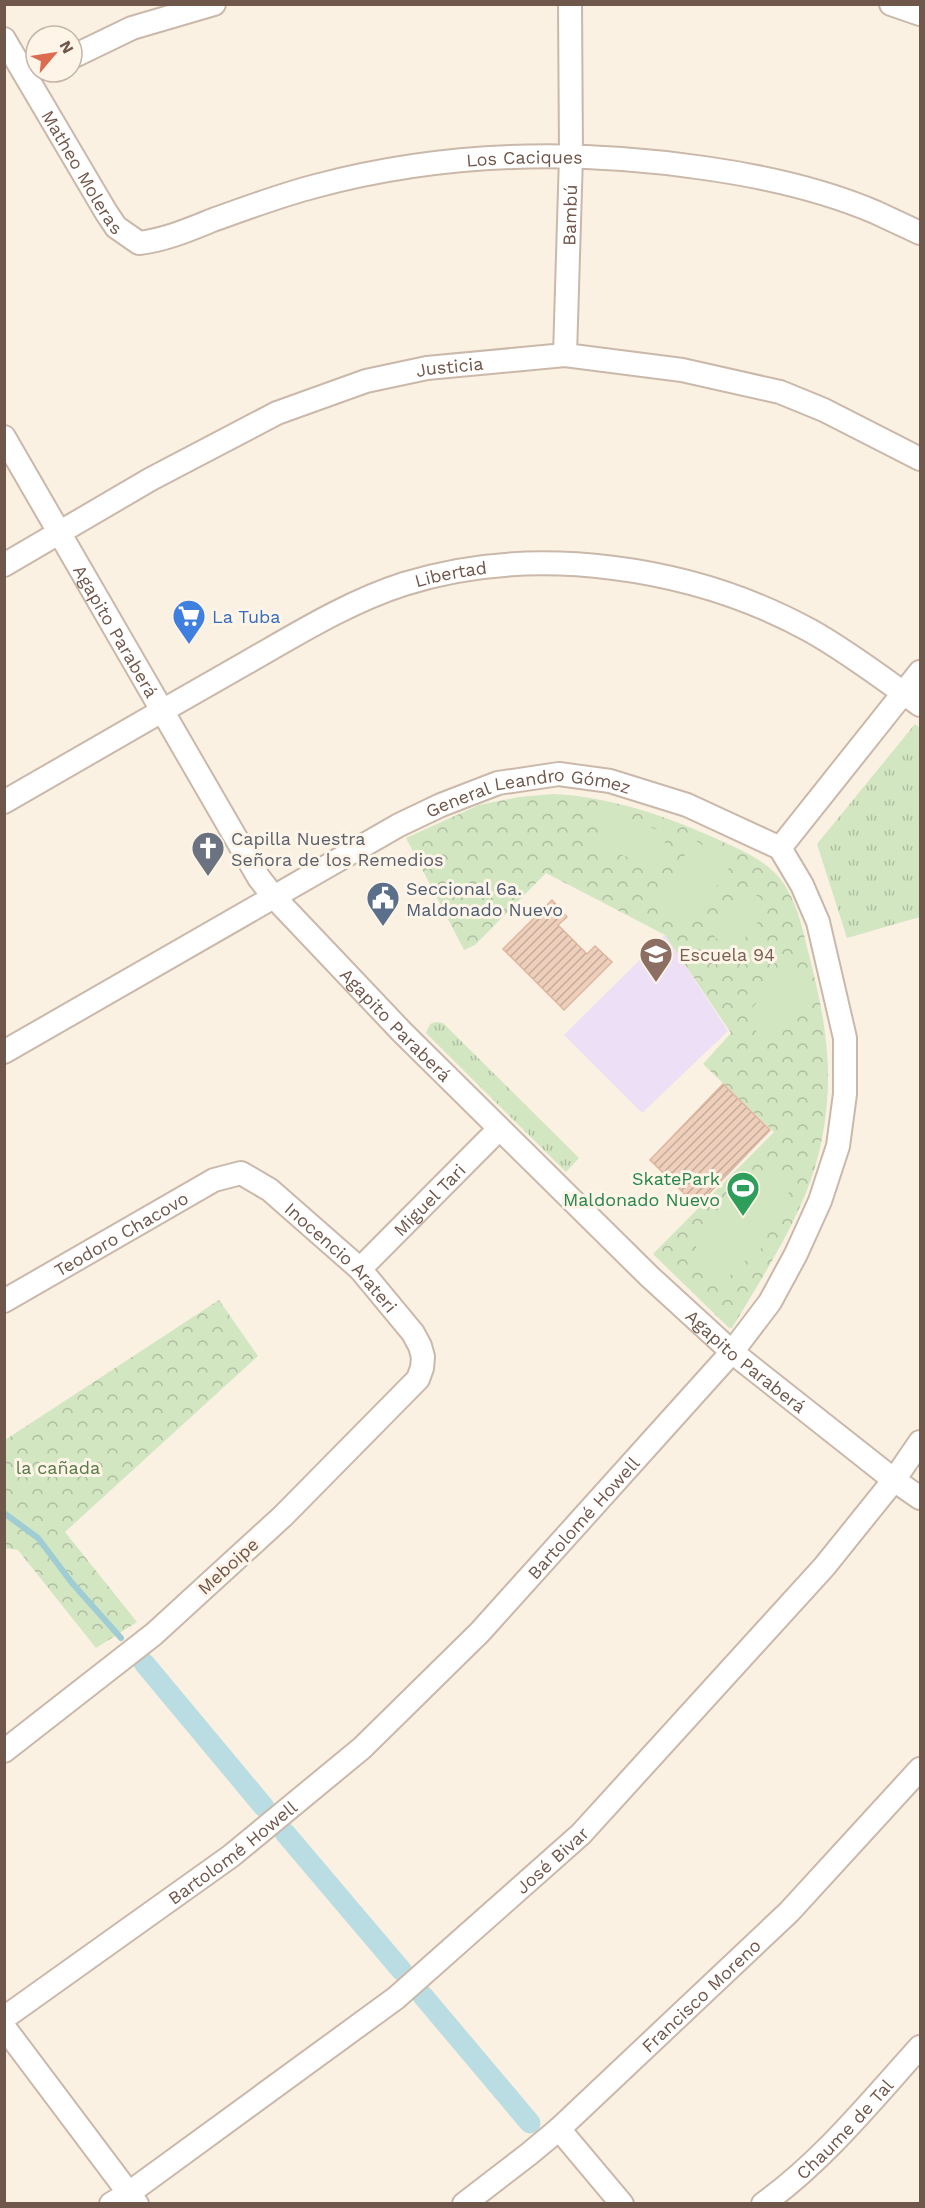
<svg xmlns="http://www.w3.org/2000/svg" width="925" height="2208" font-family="'Work Sans',sans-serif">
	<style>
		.education { fill: #eddff6 }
		.grass { fill: url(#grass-tufts) }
		.park { fill: url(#park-crowns) }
		.garden { fill: #d2e6c2 }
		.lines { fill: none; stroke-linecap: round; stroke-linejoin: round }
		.stream { stroke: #a0ccd3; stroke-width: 6 }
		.canal { stroke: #b9dde2; stroke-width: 21 }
		.building { fill: url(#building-hatch); stroke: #dfb59e; stroke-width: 1.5 }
		.minor-casing { stroke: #cab8aa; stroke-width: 26 }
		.minor { stroke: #fff; stroke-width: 22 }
		.labels { text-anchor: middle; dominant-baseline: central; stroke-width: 6; stroke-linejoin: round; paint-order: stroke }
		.street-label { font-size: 18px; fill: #70574b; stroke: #fef5e8 }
		.shop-label { font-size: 18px; fill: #366cbe; stroke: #fef5e8; text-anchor: start }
		.worship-label { font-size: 18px; fill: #5b616d; stroke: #fef5e8; text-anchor: start }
		.service-label { font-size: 18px; fill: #4e5e75; stroke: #fef5e8; text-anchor: start }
		.education-label { font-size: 18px; fill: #785e54; stroke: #fef5e8; text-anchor: start }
		.leisure-label { font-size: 18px; fill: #27864d; stroke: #fef5e8; text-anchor: end }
		.park-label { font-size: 18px; fill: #577a46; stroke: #fef5e8 }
	</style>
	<defs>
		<pattern id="grass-tufts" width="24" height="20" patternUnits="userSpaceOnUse" patternTransform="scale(1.5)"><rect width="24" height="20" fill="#d2e6c2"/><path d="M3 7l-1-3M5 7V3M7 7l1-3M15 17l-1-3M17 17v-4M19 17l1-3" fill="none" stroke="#afbda0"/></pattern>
		<pattern id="park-crowns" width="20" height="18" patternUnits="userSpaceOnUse" patternTransform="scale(1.5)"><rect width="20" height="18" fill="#d2e6c2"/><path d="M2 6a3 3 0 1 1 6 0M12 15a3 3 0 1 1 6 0" fill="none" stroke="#afbda0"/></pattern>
		<pattern id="building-hatch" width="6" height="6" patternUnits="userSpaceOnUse" patternTransform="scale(1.5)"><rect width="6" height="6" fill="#eecfbc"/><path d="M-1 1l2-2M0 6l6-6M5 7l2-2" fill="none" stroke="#c5ab9b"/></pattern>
	</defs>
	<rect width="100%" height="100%" fill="#faf1e2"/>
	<path class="education" d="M 665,935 L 728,1031 L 642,1113 L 564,1035 Z"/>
	<g class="grass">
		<path d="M 915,724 L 920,728 L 920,917 L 847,938 L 817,844 Z"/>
		<path d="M 436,1022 L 443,1023 L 579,1158 L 566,1172 L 426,1033 L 430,1024 Z"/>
	</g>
	<g class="park">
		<path d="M 554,794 C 611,797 663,815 715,838 C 736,848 757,856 774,872 C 794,891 802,925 808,951 C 826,1021 836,1076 820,1148 C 806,1212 765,1272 732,1328 L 728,1327 L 653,1254 L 774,1132 L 703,1064 L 731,1033 L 665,935 L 546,873 L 475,945 L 464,950 L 406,838 L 479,805 L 519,797 Z"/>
		<path d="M 219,1300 L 258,1356 L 65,1532 L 137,1622 L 96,1648 L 18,1550 L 5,1548 L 5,1440 Z"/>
	</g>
	<g class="garden">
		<path d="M 603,812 L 668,833 L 657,866 L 595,847 Z"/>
		<path d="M 695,840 L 731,865 L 690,925 L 654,901 Z"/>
		<path d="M 748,888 L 770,907 L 732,954 L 711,933 Z"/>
		<path d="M 799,970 L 809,980 L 811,996 L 780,1032 L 765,1040 L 752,1027 L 750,1010 L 785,972 Z"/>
		<path d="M 775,1169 L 795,1180 L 759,1252 L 737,1266 L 724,1284 L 695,1263 L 697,1229 L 722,1206 L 743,1202 L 765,1177 L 770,1178 Z"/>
	</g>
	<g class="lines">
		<path class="stream" d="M 4,1513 L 38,1538 L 72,1583 L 121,1638"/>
		<g class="canal">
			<path d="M 144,1663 L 264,1807"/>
			<path d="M 285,1833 L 402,1971"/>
			<path d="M 423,1996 L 530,2123"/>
		</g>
	</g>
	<g class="building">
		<path d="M 552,900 L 567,917 L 558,925 L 587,954 L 595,946 L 612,962 L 564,1010 L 503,949 Z"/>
		<path d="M 723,1084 L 770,1130 L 697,1206 L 650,1160 Z"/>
	</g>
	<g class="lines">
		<defs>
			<g id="minor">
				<path d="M 891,4 L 920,14"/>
				<path id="s1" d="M 4,39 L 106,212 L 116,227 L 139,243 C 165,240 188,230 213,220 C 246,208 281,195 316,186 C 443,152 574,149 704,168 C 761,176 821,189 875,212 C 890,219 905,226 920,233"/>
				<path d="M 72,57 L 132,28 L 214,4"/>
				<path id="s2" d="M 565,355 L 571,156 L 570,4"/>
				<path id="s3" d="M 4,437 L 259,878 L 273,896 L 402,1032 L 650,1277 L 732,1352 L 894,1480 L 920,1498"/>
				<path id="s4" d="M 4,565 L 151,479 L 277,413 L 366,381 L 427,368 L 565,355 L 682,370 L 780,392 L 824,410 L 920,459"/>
				<path id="s5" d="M 4,802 C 85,755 165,709 246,663 C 297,634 348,602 404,584 C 534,543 693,566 811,631 C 850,653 885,680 920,705"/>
				<path d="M 780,848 L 920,672"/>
				<path id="s6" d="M 4,1052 L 399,825 L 441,805 L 498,783 L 559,774 L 610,781 L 687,805 L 780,848"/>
				<path id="s7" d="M 360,1269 L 499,1129"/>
				<path id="s8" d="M 4,1301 L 214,1180 L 241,1173 L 270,1190 L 360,1269 L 413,1333 L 420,1346 L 423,1357 L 422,1368 L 418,1379 L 283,1516 L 154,1634 L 4,1751"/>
				<path id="s9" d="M 4,2018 L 231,1856 L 362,1748 L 480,1632 L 732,1352 L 770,1302 L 796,1254 L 820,1201 L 838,1146 L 845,1094 L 845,1038 L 818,922 L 802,885 L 780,848"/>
				<path d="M 4,2027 L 137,2204"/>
				<path d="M 559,2129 L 622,2204"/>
				<path id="s10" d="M 111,2204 L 129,2193 L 396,1998 L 581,1834 L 824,1567 L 894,1480 L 920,1442"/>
				<path id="s11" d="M 464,2204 L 529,2154 L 559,2129 L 789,1912 L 920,1769"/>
				<path id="s12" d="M 763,2204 C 823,2161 871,2101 920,2047"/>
			</g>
		</defs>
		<use href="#minor" class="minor-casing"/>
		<use href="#minor" class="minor"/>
	</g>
	<defs>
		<symbol id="supermarket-pin" viewBox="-11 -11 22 30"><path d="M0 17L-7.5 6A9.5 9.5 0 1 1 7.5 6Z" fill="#3f7fe0" stroke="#fef5e8"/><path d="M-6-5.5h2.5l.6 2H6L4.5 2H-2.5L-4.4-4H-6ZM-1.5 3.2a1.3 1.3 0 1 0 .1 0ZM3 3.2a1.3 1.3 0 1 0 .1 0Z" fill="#fff"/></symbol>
		<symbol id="church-pin" viewBox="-11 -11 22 30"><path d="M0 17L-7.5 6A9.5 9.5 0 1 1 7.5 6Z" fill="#6b7280" stroke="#fef5e8"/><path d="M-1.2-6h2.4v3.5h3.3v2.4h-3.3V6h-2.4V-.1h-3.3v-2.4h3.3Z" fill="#fff"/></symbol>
		<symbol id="civic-pin" viewBox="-11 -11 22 30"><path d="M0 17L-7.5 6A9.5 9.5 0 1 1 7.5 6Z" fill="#5c6f8a" stroke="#fef5e8"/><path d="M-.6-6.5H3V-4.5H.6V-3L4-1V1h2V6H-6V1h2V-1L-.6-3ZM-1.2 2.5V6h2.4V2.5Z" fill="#fff"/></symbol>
		<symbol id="school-pin" viewBox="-11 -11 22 30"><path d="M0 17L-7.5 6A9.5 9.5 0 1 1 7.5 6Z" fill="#8d6e63" stroke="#fef5e8"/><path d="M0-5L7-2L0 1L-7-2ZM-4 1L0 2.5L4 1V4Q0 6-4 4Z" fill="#fff"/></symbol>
		<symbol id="stadium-pin" viewBox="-11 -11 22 30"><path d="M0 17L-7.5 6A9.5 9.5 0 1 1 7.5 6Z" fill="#2e9e5b" stroke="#fef5e8"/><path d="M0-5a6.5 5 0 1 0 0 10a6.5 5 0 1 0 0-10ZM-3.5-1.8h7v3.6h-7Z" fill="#fff"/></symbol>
	</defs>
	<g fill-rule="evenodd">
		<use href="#supermarket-pin" x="170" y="597" width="38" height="52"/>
		<use href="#church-pin" x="189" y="829" width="38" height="52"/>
		<use href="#civic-pin" x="364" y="879" width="38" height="52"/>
		<use href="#school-pin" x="637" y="935" width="38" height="52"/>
		<use href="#stadium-pin" x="724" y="1169" width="38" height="52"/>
	</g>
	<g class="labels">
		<g class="street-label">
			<text stroke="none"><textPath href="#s1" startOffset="644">Los Caciques</textPath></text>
			<text stroke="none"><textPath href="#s1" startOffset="154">Matheo Moleras</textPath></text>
			<text stroke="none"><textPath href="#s2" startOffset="140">Bambú</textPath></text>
			<text stroke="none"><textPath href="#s4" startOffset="492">Justicia</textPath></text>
			<text stroke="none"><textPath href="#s5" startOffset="504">Libertad</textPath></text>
			<text stroke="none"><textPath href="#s3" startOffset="224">Agapito Paraberá</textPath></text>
			<text stroke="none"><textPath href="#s6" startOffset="592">General Leandro Gómez</textPath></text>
			<text stroke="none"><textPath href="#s3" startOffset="710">Agapito Paraberá</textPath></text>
			<text stroke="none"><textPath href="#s7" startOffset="98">Miguel Tari</textPath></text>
			<text stroke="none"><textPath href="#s8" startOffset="135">Teodoro Chacovo</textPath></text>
			<text stroke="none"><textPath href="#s8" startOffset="402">Inocencio Arateri</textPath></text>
			<text stroke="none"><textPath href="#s3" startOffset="1196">Agapito Paraberá</textPath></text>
			<text stroke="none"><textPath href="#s9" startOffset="768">Bartolomé Howell</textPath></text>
			<text transform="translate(228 1566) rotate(-42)">Meboipe</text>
			<text stroke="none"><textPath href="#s9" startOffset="282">Bartolomé Howell</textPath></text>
			<text stroke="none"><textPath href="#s10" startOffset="560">José Bivar</textPath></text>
			<text stroke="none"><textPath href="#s11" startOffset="316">Francisco Moreno</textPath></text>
			<text stroke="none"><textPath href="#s12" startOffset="111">Chaume de Tal</textPath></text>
		</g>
		<g class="shop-label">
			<text x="212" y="616">La Tuba</text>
		</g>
		<g class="worship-label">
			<text x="231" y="838">Capilla Nuestra<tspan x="231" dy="21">Señora de los Remedios</tspan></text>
		</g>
		<g class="service-label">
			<text x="406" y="888">Seccional 6a.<tspan x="406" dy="21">Maldonado Nuevo</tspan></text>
		</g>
		<g class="education-label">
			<text x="679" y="954">Escuela 94</text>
		</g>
		<g class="leisure-label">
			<text x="720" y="1178">SkatePark<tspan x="720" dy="21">Maldonado Nuevo</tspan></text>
		</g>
		<g class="park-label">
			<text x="58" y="1467">la cañada</text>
		</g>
	</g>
	<rect width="925" height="2208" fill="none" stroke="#70574b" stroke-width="12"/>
	<g transform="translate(54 54) rotate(61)"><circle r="28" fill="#fef5e8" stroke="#c5b6a9" stroke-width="1.5"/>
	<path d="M0-4.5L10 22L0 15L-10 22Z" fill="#dc6c4f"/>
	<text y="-9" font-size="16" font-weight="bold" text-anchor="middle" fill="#70574b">N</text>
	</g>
</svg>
